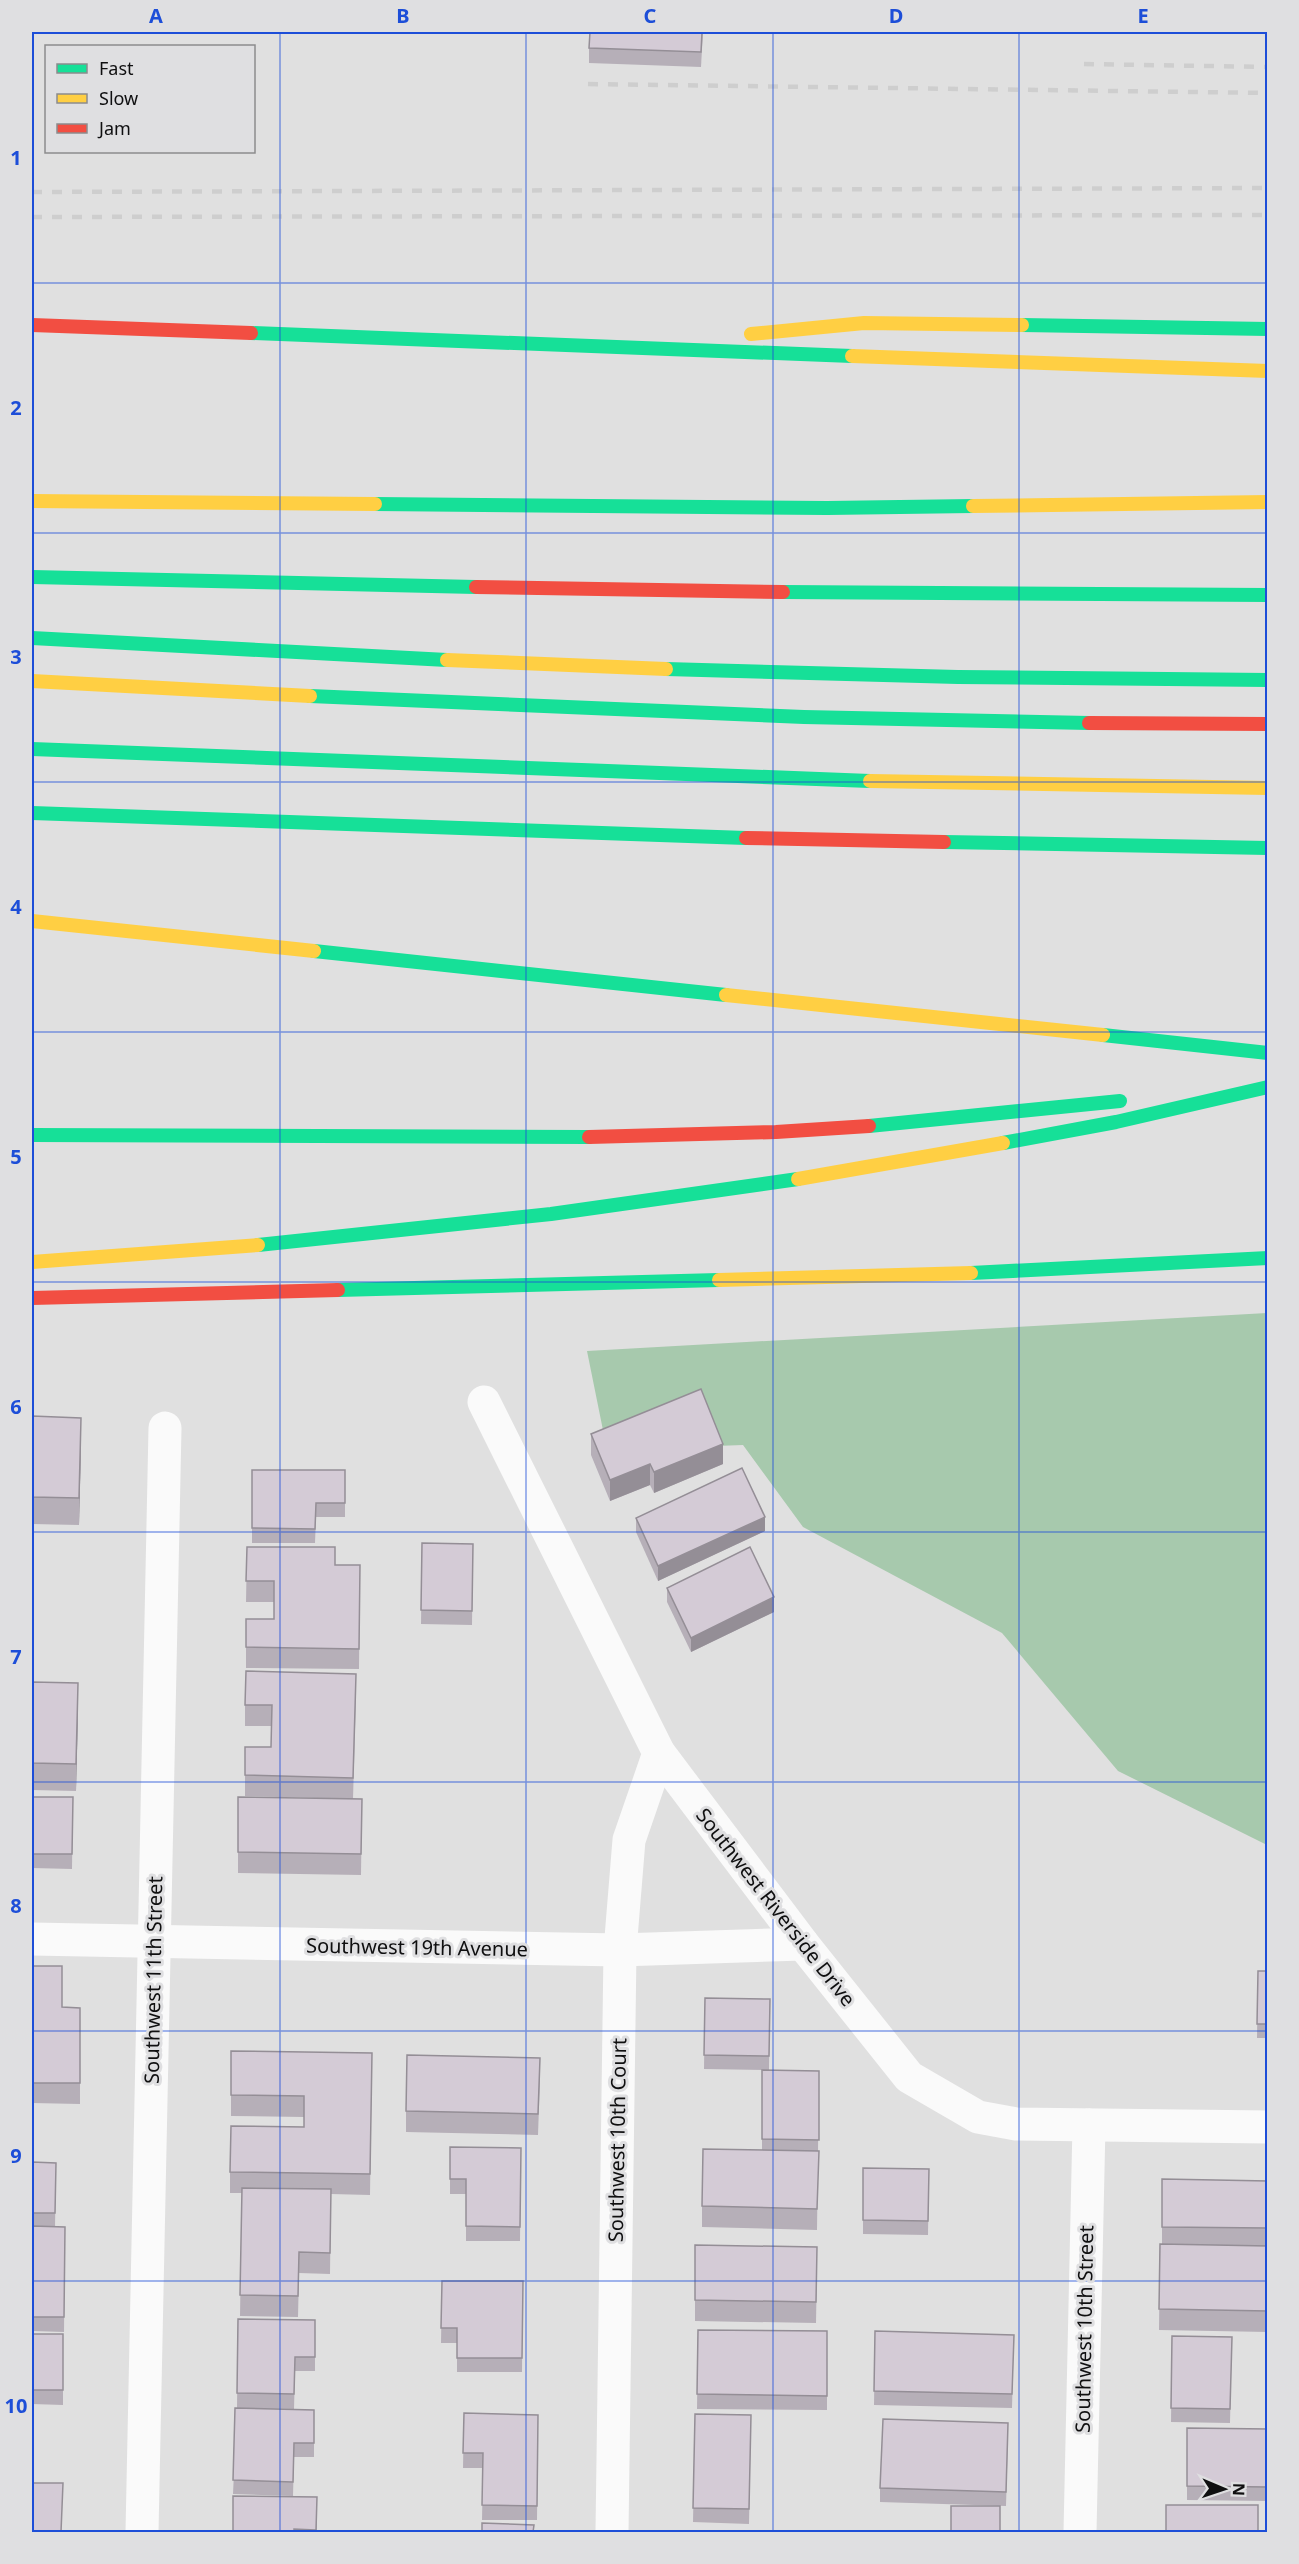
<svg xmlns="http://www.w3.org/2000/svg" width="1299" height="2564" font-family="'Noto Sans',sans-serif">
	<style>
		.forest { fill: #a7c9ad }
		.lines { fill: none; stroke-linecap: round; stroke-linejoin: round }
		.street { stroke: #fafafa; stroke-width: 33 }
		.fast { stroke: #16e098; stroke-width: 14 }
		.slow { stroke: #ffcf43; stroke-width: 14 }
		.jam { stroke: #f24e42; stroke-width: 14 }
		.rail { stroke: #cecece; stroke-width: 4.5; stroke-dasharray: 10 10; stroke-linecap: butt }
		.wall { fill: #b6afb8 }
		.shaded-wall { fill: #948e96 }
		.building { fill: #d4cbd6; stroke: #948e96; stroke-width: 1.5 }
		.grid { fill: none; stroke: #1d4ed8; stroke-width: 1.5; stroke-opacity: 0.55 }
		.labels { text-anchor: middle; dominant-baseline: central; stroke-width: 6; stroke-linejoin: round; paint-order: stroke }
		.street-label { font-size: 20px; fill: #0f0f10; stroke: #dfdfe1 }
		.neatline { fill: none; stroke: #1d4ed8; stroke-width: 2 }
		.grid-label { font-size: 20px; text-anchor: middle; font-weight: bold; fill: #1d4ed8 }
	</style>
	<rect width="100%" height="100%" fill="#e0e0e0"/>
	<path class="forest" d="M 1267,1313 L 1267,1845 L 1118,1771 L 1002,1633 L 803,1527 L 743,1445 L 607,1450 L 587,1351 Z"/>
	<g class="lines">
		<g class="street">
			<path d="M 484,1402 L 659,1753 L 803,1944 L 909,2077 L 978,2117 L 1016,2124 L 1268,2127"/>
			<path d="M 32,1939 L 620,1950 L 803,1944"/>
			<path d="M 142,2532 L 165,1428"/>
			<path d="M 612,2532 L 620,1950 L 629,1840 L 659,1753"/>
			<path d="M 1080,2532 L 1089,2125"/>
		</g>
		<g class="fast">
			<path d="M 1022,325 L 1268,329"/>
			<path d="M 251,333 L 852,356"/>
			<path d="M 375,504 L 827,508 L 973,506"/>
			<path d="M 32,577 L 476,587"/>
			<path d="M 783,592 L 1268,595"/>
			<path d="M 32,638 L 447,660"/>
			<path d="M 666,669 L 958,677 L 1268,680"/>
			<path d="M 310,696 L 804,717 L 1089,723"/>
			<path d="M 32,749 L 870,781"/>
			<path d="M 32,813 L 746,838"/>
			<path d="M 944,842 L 1268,848"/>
			<path d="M 314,951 L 726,995"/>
			<path d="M 1103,1035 L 1268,1053"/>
			<path d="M 869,1126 L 1120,1101"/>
			<path d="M 32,1135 L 589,1137"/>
			<path d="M 1003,1143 L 1116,1122 L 1268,1087"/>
			<path d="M 258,1245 L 551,1214 L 798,1179"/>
			<path d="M 971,1273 L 1268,1258"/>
			<path d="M 338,1290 L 719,1280"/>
		</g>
		<g class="slow">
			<path d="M 751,334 L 864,323 L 1022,325"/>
			<path d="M 852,356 L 1268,371"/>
			<path d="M 32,501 L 375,504"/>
			<path d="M 973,506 L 1268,502"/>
			<path d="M 447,660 L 666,669"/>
			<path d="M 32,681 L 310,696"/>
			<path d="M 870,781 L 1268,788"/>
			<path d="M 32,921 L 314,951"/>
			<path d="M 726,995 L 1103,1035"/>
			<path d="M 798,1179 L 1003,1143"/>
			<path d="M 32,1262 L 258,1245"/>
			<path d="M 719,1280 L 971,1273"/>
		</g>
		<g class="jam">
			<path d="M 32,325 L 251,333"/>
			<path d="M 476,587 L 783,592"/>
			<path d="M 1089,723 L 1268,724"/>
			<path d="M 746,838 L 944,842"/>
			<path d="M 589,1137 L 776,1132 L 869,1126"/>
			<path d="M 32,1298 L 338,1290"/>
		</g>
		<g class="rail">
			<path d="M 1084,64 L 1268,67"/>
			<path d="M 588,84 L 1268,93"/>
			<path d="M 32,192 L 1268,188"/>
			<path d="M 32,217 L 1268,215"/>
		</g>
	</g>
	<g class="wall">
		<path d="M 703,32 L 701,67 L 589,63 L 589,48 Z"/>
		<path d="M 32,1416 L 81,1444 L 79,1525 L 32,1524 Z"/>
		<path d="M 591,1434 L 723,1464 L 654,1493 L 650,1485 L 610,1501 L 591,1455 Z"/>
		<path d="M 252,1470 L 345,1470 L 345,1517 L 316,1517 L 315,1543 L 252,1543 Z"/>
		<path d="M 636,1518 L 765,1531 L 658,1581 L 636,1532 Z"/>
		<path d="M 422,1543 L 473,1544 L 472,1625 L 421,1624 Z"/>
		<path d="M 247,1547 L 335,1565 L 360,1565 L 359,1669 L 246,1668 L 246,1619 L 274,1619 L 274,1602 L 246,1602 Z"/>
		<path d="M 667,1588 L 774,1612 L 691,1652 L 667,1602 Z"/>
		<path d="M 32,1682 L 78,1710 L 76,1791 L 32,1790 Z"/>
		<path d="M 356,1695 L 353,1799 L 245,1796 L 245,1747 L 271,1747 L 271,1726 L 245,1726 L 245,1705 Z"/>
		<path d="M 32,1797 L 73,1797 L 72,1869 L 32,1868 Z"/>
		<path d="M 238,1797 L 362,1799 L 361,1875 L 238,1873 Z"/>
		<path d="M 32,1966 L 62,2007 L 80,2008 L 80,2104 L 32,2103 Z"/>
		<path d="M 1258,1971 L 1268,1971 L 1268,2038 L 1257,2038 Z"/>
		<path d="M 705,1998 L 770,1999 L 769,2070 L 704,2069 Z"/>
		<path d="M 231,2051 L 372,2053 L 370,2195 L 331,2194 L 330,2274 L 299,2273 L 298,2317 L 240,2316 L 242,2193 L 230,2193 L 230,2172 L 304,2127 L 304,2117 L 231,2116 Z"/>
		<path d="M 762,2070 L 819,2071 L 817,2230 L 702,2227 L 702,2206 L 762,2150 Z"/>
		<path d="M 540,2079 L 538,2135 L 406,2132 L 406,2111 Z"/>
		<path d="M 450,2147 L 521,2148 L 520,2241 L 466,2241 L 466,2194 L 450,2194 Z"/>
		<path d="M 32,2162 L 56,2163 L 55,2227 L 65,2227 L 64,2332 L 32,2331 Z"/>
		<path d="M 863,2168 L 929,2169 L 928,2235 L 863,2234 Z"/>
		<path d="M 1162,2179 L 1268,2181 L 1268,2332 L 1159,2330 L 1160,2244 L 1162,2244 Z"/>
		<path d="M 695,2245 L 817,2268 L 816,2323 L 695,2321 Z"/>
		<path d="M 442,2281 L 523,2281 L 522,2372 L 457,2372 L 457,2343 L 441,2343 Z"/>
		<path d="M 238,2319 L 315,2320 L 315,2371 L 295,2371 L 294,2409 L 252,2408 L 314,2410 L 314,2457 L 294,2457 L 293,2496 L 233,2494 L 237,2408 Z"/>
		<path d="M 698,2330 L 827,2331 L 827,2410 L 697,2409 Z"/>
		<path d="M 875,2331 L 1014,2335 L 1012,2408 L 874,2405 Z"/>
		<path d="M 32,2334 L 63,2334 L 63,2405 L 32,2404 Z"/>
		<path d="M 1172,2336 L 1232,2337 L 1230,2423 L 1171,2422 Z"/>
		<path d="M 464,2413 L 538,2415 L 537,2520 L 482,2520 L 483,2468 L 463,2468 Z"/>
		<path d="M 695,2414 L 751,2415 L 749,2524 L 693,2522 Z"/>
		<path d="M 1268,2429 L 1268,2501 L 1187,2500 L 1187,2486 Z"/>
		<path d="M 1008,2438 L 1006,2506 L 880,2502 L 880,2488 Z"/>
		<path d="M 317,2497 L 317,2532 L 233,2532 Z"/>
	</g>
	<g class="shaded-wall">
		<path d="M 81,1418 L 81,1444 L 79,1525 L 79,1498 Z"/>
		<path d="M 723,1444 L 723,1464 L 654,1493 L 654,1472 Z"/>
		<path d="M 650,1464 L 650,1485 L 610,1501 L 610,1480 Z"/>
		<path d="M 765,1517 L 765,1531 L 658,1581 L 658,1566 Z"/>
		<path d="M 774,1597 L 774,1612 L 691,1652 L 691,1638 Z"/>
		<path d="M 78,1683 L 78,1710 L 76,1791 L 76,1764 Z"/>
	</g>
	<g class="building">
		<path d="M 590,32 L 702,32 L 701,52 L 589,48 Z"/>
		<path d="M 701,1389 L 723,1444 L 654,1472 L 650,1464 L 610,1480 L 591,1434 Z"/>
		<path d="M 32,1416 L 81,1418 L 79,1498 L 32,1497 Z"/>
		<path d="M 742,1468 L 765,1517 L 658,1566 L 636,1518 Z"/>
		<path d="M 252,1470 L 345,1470 L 345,1503 L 316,1503 L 315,1529 L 252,1528 Z"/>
		<path d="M 422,1543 L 473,1544 L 472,1611 L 421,1610 Z"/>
		<path d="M 247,1547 L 335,1547 L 335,1565 L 360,1565 L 359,1649 L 246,1647 L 246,1619 L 274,1619 L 274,1581 L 246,1581 Z"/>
		<path d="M 750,1547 L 774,1597 L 691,1638 L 667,1588 Z"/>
		<path d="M 246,1671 L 356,1674 L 353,1778 L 245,1775 L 245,1747 L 271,1747 L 272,1705 L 245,1705 Z"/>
		<path d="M 32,1682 L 78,1683 L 76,1764 L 32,1763 Z"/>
		<path d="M 32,1797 L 73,1797 L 72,1854 L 32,1854 Z"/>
		<path d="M 238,1797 L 362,1799 L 361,1854 L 238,1852 Z"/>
		<path d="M 32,1966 L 62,1966 L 62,2007 L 80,2008 L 80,2083 L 32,2083 Z"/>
		<path d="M 1258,1971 L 1268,1971 L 1268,2024 L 1257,2024 Z"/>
		<path d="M 705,1998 L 770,1999 L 769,2056 L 704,2055 Z"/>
		<path d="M 231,2051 L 372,2053 L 370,2174 L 230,2172 L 231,2126 L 304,2127 L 304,2096 L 231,2095 Z"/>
		<path d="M 407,2055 L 540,2058 L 538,2114 L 406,2111 Z"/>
		<path d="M 762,2070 L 819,2071 L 819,2140 L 762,2139 Z"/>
		<path d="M 450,2147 L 521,2148 L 520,2227 L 466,2226 L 466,2179 L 450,2179 Z"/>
		<path d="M 703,2149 L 819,2151 L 817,2209 L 702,2206 Z"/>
		<path d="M 32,2162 L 56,2163 L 55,2213 L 32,2213 Z"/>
		<path d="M 863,2168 L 929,2169 L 928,2221 L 863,2220 Z"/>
		<path d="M 1162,2179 L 1268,2181 L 1268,2228 L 1162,2227 Z"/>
		<path d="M 242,2188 L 331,2189 L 330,2253 L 299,2252 L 298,2296 L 240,2295 Z"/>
		<path d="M 32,2226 L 65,2227 L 64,2317 L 32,2317 Z"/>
		<path d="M 1160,2244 L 1268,2246 L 1268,2311 L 1159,2309 Z"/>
		<path d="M 695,2245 L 817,2247 L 816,2302 L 695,2300 Z"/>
		<path d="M 442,2281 L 523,2281 L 522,2358 L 457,2358 L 457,2328 L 441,2328 Z"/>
		<path d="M 238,2319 L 315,2320 L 315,2357 L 295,2357 L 294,2394 L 237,2393 Z"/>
		<path d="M 698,2330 L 827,2331 L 827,2396 L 697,2394 Z"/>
		<path d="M 875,2331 L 1014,2335 L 1012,2394 L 874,2391 Z"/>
		<rect x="32" y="2334" width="31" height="56"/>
		<path d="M 1172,2336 L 1232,2337 L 1230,2409 L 1171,2408 Z"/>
		<path d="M 235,2408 L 314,2410 L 314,2443 L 294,2443 L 293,2482 L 233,2480 Z"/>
		<path d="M 464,2413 L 538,2415 L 537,2506 L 482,2505 L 483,2453 L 463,2453 Z"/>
		<path d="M 695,2414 L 751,2415 L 749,2509 L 693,2508 Z"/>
		<path d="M 883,2419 L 1008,2423 L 1006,2492 L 880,2488 Z"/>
		<path d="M 1187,2428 L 1268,2429 L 1268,2487 L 1187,2486 Z"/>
		<path d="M 32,2483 L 63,2483 L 61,2532 L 32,2532 Z"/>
		<path d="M 233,2496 L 317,2497 L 316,2530 L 294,2529 L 294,2532 L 233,2532 Z"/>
		<rect x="1166" y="2505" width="92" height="27"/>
		<rect x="951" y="2506" width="49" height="26"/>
		<path d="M 482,2523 L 534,2525 L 533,2532 L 482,2532 Z"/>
	</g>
	<path class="grid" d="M 280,32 L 280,2532M 526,32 L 526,2532M 773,32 L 773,2532M 1019,32 L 1019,2532M 32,283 L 1268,283M 32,533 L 1268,533M 32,782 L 1268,782M 32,1032 L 1268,1032M 32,1282 L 1268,1282M 32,1532 L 1268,1532M 32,1782 L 1268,1782M 32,2031 L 1268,2031M 32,2281 L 1268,2281"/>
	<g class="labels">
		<g class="street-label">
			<text transform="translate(776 1907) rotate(52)">Southwest Riverside Drive</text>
			<text transform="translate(417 1947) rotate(1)">Southwest 19th Avenue</text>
			<text transform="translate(153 1980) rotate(-89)">Southwest 11th Street</text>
			<text transform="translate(617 2140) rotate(-89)">Southwest 10th Court</text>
			<text transform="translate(1084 2329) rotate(-89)">Southwest 10th Street</text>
		</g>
	</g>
	<rect width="1299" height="2564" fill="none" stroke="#dfdfe1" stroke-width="66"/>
	<rect x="45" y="45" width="210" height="108" fill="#dfdfe1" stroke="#8c8c8d" stroke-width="1.5"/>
	<rect x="57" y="64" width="30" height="9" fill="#16e098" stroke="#8c8c8d" stroke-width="1.5"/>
	<text x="99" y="75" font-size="18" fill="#0f0f10">Fast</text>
	<rect x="57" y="94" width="30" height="9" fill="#ffcf43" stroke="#8c8c8d" stroke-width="1.5"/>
	<text x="99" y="105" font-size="18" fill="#0f0f10">Slow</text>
	<rect x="57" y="124" width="30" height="9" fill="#f24e42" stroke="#8c8c8d" stroke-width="1.5"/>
	<text x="99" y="135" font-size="18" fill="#0f0f10">Jam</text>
	<g transform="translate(1224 2489) rotate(92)" stroke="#dfdfe1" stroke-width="4.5" paint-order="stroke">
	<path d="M0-4.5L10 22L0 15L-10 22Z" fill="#0f0f10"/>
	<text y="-9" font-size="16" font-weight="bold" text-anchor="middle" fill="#0f0f10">N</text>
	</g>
	<rect x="33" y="33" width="1233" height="2498" class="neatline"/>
	<g class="grid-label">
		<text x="156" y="23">A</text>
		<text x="403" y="23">B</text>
		<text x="650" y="23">C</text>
		<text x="896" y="23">D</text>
		<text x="1143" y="23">E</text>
		<text x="16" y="165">1</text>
		<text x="16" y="415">2</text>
		<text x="16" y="664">3</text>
		<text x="16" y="914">4</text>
		<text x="16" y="1164">5</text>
		<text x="16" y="1414">6</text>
		<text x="16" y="1664">7</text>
		<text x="16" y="1913">8</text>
		<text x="16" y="2163">9</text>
		<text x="16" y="2413">10</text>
	</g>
</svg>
